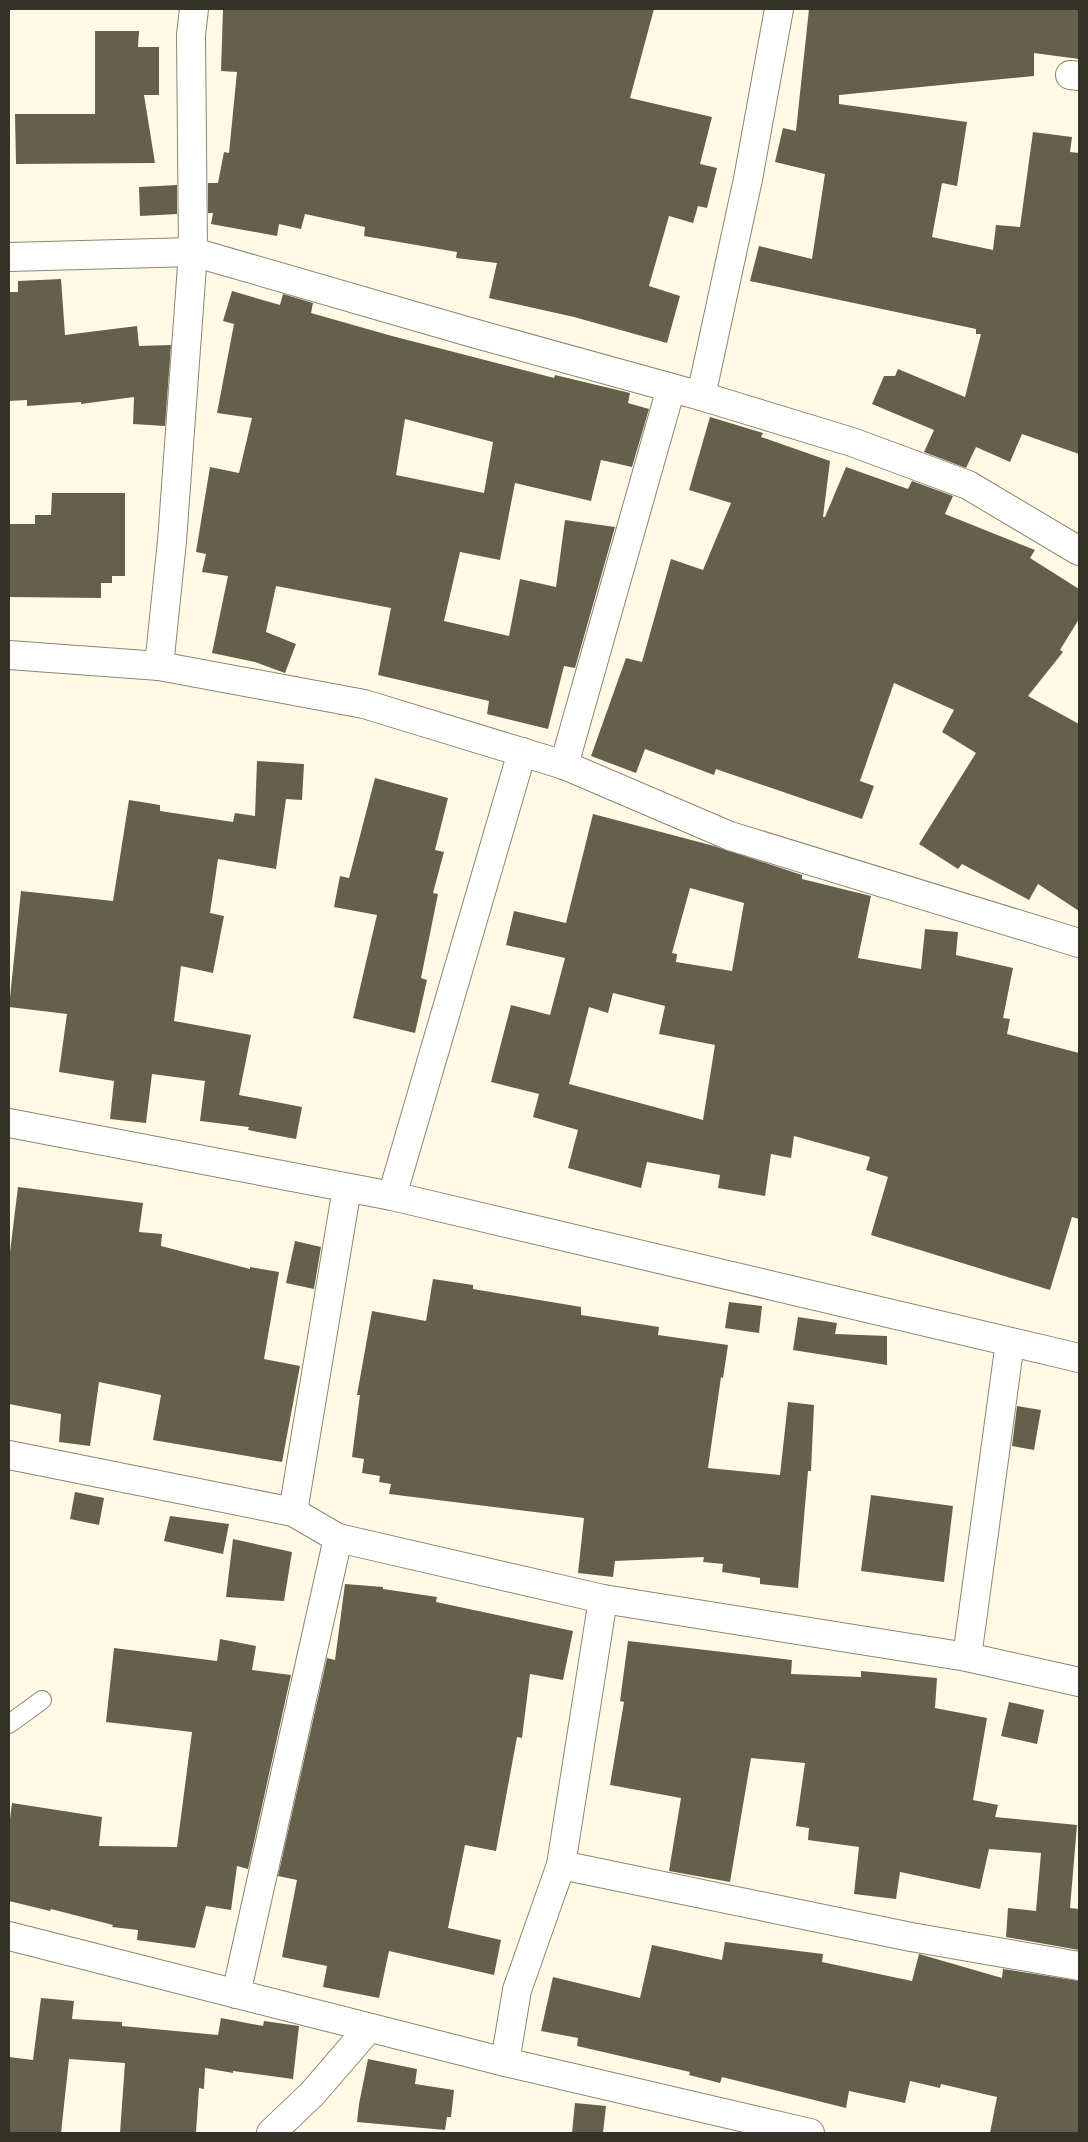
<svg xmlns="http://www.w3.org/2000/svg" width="1088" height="2142" font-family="Commissioner,sans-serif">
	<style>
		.building { fill: #65604b; fill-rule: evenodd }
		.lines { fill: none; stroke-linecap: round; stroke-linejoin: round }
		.lane-casing { stroke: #8c8670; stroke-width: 20 }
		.street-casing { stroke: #8c8670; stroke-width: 30 }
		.lane { stroke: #fff; stroke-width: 18 }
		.street { stroke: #fff; stroke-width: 28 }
	</style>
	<rect width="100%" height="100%" fill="#fff9e6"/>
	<g class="building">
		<path d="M 223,9 L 654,9 L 630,98 L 712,117 L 700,164 L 717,168 L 707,208 L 698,206 L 693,223 L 669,216 L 649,286 L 680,296 L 667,343 L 574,317 L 489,298 L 497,263 L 456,258 L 457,252 L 364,236 L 365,227 L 305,214 L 301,229 L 279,224 L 277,236 L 211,224 L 213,213 L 208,213 L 208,183 L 218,183 L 224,152 L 229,153 L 237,72 L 221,71 Z"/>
		<path d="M 809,9 L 1079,9 L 1079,59 L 1034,53 L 1034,76 L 839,95 L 839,104 L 967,122 L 957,186 L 942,183 L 932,237 L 993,250 L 996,225 L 1020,227 L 1033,132 L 1072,137 L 1070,152 L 1079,153 L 1079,454 L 1022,434 L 1010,462 L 976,447 L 966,468 L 924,452 L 934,430 L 872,404 L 884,376 L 895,376 L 898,369 L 965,397 L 981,334 L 976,334 L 976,329 L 750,281 L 759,246 L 812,259 L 825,174 L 775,162 L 783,128 L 796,131 Z"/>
		<path d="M 95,31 L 139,31 L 138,47 L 159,47 L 159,95 L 144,95 L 155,163 L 16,164 L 15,114 L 95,114 Z"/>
		<path d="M 177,185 L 177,214 L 140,216 L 139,187 Z"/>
		<path d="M 61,279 L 65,335 L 137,326 L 139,346 L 171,345 L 165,426 L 133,424 L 134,397 L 81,404 L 81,402 L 27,406 L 27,400 L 9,401 L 9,292 L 18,292 L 18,281 Z"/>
		<path d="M 232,291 L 280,305 L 283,294 L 313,303 L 311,313 L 392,336 L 554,378 L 555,375 L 630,393 L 628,403 L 649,409 L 632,467 L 601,460 L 591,501 L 515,483 L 500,560 L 460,552 L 444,621 L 509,636 L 520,579 L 556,587 L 565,520 L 615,527 L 575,668 L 564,666 L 548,729 L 487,714 L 489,701 L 378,675 L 391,608 L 276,586 L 266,632 L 296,644 L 285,673 L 255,662 L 212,653 L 228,576 L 202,572 L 206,554 L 196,552 L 210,467 L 239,473 L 252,418 L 217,413 L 234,324 L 223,321 ZM 405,419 L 493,442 L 484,493 L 396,475 Z"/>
		<path d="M 710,417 L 763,433 L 761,437 L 830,461 L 823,517 L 825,517 L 846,467 L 908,489 L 912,481 L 953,496 L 945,514 L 1035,550 L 1030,558 L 1079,589 L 1079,619 L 1060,650 L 1063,652 L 1028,696 L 1079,724 L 1079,911 L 1038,884 L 1029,900 L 962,864 L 958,869 L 919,844 L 976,753 L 942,732 L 954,710 L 894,683 L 860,781 L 874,786 L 862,819 L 716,769 L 714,775 L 645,749 L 636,773 L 591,756 L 626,658 L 642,662 L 671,559 L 703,570 L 731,503 L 689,490 Z"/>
		<path d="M 52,493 L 125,493 L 125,576 L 112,576 L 112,583 L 101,583 L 101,598 L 9,597 L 9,524 L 35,524 L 35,515 L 51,515 Z"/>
		<path d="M 257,761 L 304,764 L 302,800 L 286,799 L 276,869 L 218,859 L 210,913 L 224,916 L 213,973 L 181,966 L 174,1021 L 251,1035 L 239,1095 L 302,1107 L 296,1139 L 248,1130 L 249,1127 L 200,1121 L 205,1081 L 152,1074 L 146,1123 L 110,1119 L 114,1081 L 59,1072 L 67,1014 L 9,1007 L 21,891 L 113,901 L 129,800 L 160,805 L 160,811 L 233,822 L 235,813 L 255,816 Z"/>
		<path d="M 375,778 L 448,798 L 435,850 L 444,852 L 433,893 L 438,894 L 421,978 L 427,980 L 415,1033 L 353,1018 L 377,915 L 334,907 L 340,876 L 349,878 Z"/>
		<path d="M 593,814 L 714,846 L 802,875 L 802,879 L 871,896 L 858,958 L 921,969 L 925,929 L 958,932 L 956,955 L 1013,968 L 1003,1018 L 1010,1019 L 1007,1034 L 1079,1053 L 1079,1219 L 1072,1217 L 1050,1290 L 871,1235 L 888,1177 L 866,1170 L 870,1157 L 794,1136 L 791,1158 L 771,1154 L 765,1196 L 718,1188 L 720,1175 L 647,1162 L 641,1188 L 568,1168 L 578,1130 L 533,1117 L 539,1094 L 491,1082 L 511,1005 L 550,1015 L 565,958 L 506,945 L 514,911 L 566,923 ZM 690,888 L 744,903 L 732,971 L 676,962 L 677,954 L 672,953 ZM 613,993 L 665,1006 L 659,1034 L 715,1045 L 703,1120 L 569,1084 L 589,1007 L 608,1013 Z"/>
		<path d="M 18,1187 L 143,1203 L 139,1232 L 162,1234 L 161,1246 L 250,1269 L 250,1267 L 279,1272 L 264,1359 L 300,1366 L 282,1462 L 153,1440 L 161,1395 L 99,1382 L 90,1446 L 59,1442 L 61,1414 L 9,1404 L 9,1260 Z"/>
		<path d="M 295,1241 L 321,1247 L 314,1289 L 286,1283 Z"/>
		<path d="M 433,1279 L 473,1285 L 473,1289 L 581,1307 L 581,1315 L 659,1327 L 658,1335 L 728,1345 L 723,1378 L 721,1377 L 708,1468 L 780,1475 L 788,1402 L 814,1405 L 811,1471 L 808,1471 L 798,1588 L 760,1584 L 760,1578 L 722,1572 L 723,1564 L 703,1562 L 704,1557 L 615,1561 L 613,1577 L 578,1573 L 584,1518 L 389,1494 L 391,1484 L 379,1482 L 380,1476 L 362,1473 L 364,1459 L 352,1457 L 360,1395 L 357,1395 L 372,1311 L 426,1321 Z"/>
		<path d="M 729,1302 L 762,1306 L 759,1333 L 725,1328 Z"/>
		<path d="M 798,1317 L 837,1323 L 835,1334 L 887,1336 L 887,1365 L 793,1350 Z"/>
		<path d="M 1017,1406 L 1041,1410 L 1034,1450 L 1012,1446 Z"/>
		<path d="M 75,1492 L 104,1498 L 99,1525 L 70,1519 Z"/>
		<path d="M 871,1495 L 953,1506 L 944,1582 L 861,1571 Z"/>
		<path d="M 170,1516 L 229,1524 L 223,1554 L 164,1541 Z"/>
		<path d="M 233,1539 L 292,1552 L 284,1601 L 226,1597 Z"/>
		<path d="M 345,1584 L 383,1587 L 383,1589 L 437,1597 L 436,1602 L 573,1631 L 563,1680 L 530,1674 L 522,1738 L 517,1737 L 496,1851 L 465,1845 L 448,1928 L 501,1940 L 494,1975 L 389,1951 L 379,1998 L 323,1987 L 327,1966 L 282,1957 L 297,1880 L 278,1876 L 327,1658 L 335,1660 Z"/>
		<path d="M 220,1639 L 256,1646 L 252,1670 L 291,1675 L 248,1869 L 237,1866 L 231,1910 L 206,1906 L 195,1948 L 137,1940 L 138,1930 L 112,1927 L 113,1925 L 51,1909 L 50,1911 L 9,1901 L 9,1827 L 12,1803 L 102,1817 L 99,1846 L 177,1847 L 192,1732 L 106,1722 L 114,1648 L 217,1661 Z"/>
		<path d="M 628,1641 L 792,1660 L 791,1674 L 861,1677 L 861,1671 L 937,1678 L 935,1708 L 987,1718 L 973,1800 L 998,1805 L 995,1817 L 1077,1825 L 1070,1908 L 1079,1909 L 1079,1950 L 1006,1937 L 1008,1908 L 1036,1911 L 1041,1853 L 989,1849 L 980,1889 L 900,1872 L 896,1899 L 854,1894 L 859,1847 L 808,1840 L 809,1828 L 796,1826 L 805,1763 L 751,1758 L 730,1882 L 669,1871 L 681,1798 L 610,1785 L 624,1702 L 620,1701 Z"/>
		<path d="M 1009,1702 L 1044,1710 L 1037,1744 L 1001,1736 Z"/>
		<path d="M 725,1942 L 823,1954 L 822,1962 L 912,1981 L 919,1954 L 1002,1978 L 1003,1969 L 1079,1981 L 1079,2133 L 990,2133 L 997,2097 L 941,2084 L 940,2088 L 910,2081 L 905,2103 L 849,2091 L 846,2108 L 722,2077 L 720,2083 L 689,2075 L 690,2072 L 577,2046 L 578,2038 L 541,2031 L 553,1977 L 640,1998 L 652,1945 L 722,1960 Z"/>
		<path d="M 41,1998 L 74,2001 L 72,2019 L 122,2022 L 122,2026 L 218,2035 L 221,2018 L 263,2026 L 264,2021 L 299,2026 L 293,2079 L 233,2071 L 233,2073 L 205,2068 L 204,2089 L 199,2088 L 196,2133 L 120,2133 L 125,2063 L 69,2059 L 61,2133 L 9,2133 L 9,2057 L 33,2060 Z"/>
		<path d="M 368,2059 L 417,2069 L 415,2084 L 454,2090 L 451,2117 L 447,2117 L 445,2130 L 357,2122 L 359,2104 Z"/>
		<path d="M 575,2103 L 606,2106 L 603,2133 L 572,2133 Z"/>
	</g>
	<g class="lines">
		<defs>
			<path id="lane" d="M 9,1724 L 42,1700"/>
			<g id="street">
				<path d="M 1070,75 L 1079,76"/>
				<path d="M 9,257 L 193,252 L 473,333 L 701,396 L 852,442 L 968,485 L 1079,551"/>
				<path d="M 701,396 L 748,179 L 779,9"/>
				<path d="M 9,655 L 159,666 L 364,704 L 564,765 L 730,836 L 1079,943"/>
				<path d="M 159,666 L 172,541 L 193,252 L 191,35 L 194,9"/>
				<path d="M 564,765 L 671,388"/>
				<path d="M 9,1123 L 392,1196 L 1079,1358"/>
				<path d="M 392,1196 L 522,752"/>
				<path d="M 9,1455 L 293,1512 L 338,1538 L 603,1599 L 967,1657 L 1079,1682"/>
				<path d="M 293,1512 L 347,1188"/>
				<path d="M 967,1657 L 1010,1342"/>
				<path d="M 561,1865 L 603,1599"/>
				<path d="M 9,1936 L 505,2062 L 810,2133"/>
				<path d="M 236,1994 L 338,1538"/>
				<path d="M 505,2062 L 517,1990 L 561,1865 L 911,1937 L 1079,1966"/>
				<path d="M 271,2133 L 312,2094 L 369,2028"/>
			</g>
		</defs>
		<use href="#lane" class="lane-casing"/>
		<use href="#street" class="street-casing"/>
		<use href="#lane" class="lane"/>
		<use href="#street" class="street"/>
	</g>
	<rect width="1088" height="2142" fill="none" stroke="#353329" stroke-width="20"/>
</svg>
